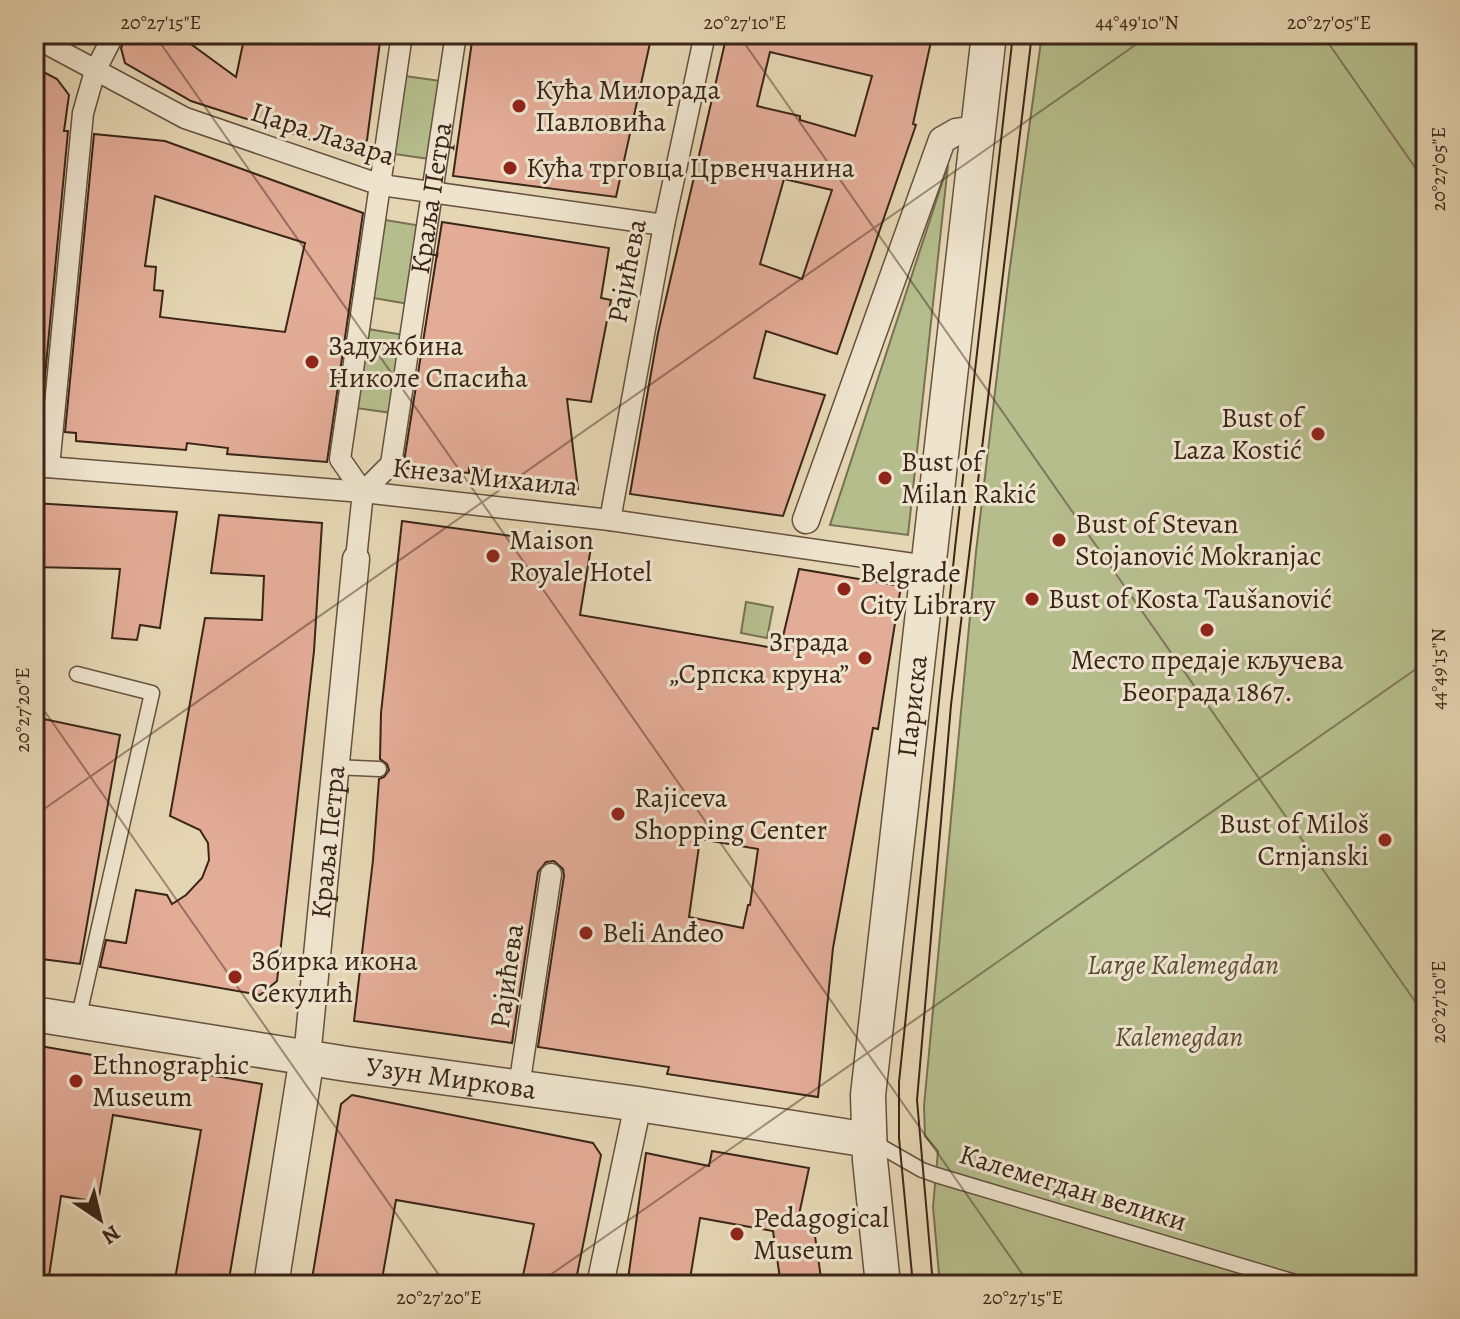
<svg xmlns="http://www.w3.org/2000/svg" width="1460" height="1319" font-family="Alegreya,serif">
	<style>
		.green { fill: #b5bd8c; stroke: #787152; stroke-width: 2 }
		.building { fill: #e3ac97; stroke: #3b2518; stroke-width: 2; fill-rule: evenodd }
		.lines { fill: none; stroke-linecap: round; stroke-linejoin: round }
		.service-casing { stroke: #66513f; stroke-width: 17 }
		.pedestrian-casing { stroke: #66513f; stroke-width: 23 }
		.minor-casing { stroke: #66513f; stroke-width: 29 }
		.tertiary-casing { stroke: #66513f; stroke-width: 37 }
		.service { stroke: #eee4ce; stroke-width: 14 }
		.pedestrian { stroke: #eee4ce; stroke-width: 20 }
		.minor { stroke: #eee4ce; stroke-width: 26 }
		.tertiary { stroke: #eee4ce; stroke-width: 34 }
		.tram { stroke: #3b2518; stroke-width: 2 }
		.ticks { fill: none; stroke: #3b2518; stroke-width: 2; stroke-opacity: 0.45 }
		.poi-dot { fill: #8f2418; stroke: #eee4ce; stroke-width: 3 }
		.labels { text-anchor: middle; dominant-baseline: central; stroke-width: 6; stroke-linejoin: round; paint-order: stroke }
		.poi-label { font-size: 28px; fill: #3b2518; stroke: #eee4ce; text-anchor: start }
		.street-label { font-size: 28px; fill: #3b2518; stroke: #eee4ce }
		.park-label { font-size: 28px; font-style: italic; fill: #5a4b35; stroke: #eee4ce }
		.neatline { fill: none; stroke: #3b2518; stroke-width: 3 }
		.ticks-label { font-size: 20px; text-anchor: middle; fill: #3b2518 }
	</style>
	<rect width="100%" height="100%" fill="#e5d6b3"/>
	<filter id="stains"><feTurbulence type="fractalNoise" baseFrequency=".0025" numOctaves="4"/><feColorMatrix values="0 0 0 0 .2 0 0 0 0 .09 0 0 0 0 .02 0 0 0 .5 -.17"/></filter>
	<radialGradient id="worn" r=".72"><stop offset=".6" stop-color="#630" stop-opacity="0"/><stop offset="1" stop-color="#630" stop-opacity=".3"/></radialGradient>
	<g class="green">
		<path d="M 1042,34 L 1426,34 L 1426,1285 L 940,1285 L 933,1207 L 938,1151 L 925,1136 L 924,1106 L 976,552 L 1009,274 Z"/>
		<path d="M 405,76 L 441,81 L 430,159 L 394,154 Z"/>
		<path d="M 948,165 L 908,535 L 830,525 Z"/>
		<path d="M 385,220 L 422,226 L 409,304 L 373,298 Z"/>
		<path d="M 368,329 L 404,335 L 392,413 L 356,408 Z"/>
		<path d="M 746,602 L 773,607 L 767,638 L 741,633 Z"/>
	</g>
	<g class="building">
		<path d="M 127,34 L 177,34 L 236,77 L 245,34 L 381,34 L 367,140 L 360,149 L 349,152 L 191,101 L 125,63 L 121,48 Z"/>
		<path d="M 473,34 L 652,34 L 616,197 L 453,176 Z"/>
		<path d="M 727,34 L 919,34 L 932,37 L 913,124 L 916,125 L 837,354 L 766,331 L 754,378 L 825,395 L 783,516 L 630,494 L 658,333 ZM 770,52 L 872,76 L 855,136 L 800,120 L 800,116 L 757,106 ZM 784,179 L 832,190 L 802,279 L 760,264 Z"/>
		<path d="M 34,67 L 57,79 L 69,95 L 64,131 L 68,131 L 40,429 L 34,428 Z"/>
		<path d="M 94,134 L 165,141 L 363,213 L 327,462 L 227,454 L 228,448 L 187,443 L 186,450 L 76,441 L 76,433 L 65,432 ZM 155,196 L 305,243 L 285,332 L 160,317 L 163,291 L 154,290 L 156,267 L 145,266 Z"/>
		<path d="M 442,222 L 609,248 L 601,298 L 611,300 L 591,402 L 567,399 L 578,489 L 469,468 L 469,473 L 403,468 Z"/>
		<path d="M 34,503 L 177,512 L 160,628 L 140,625 L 137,640 L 112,638 L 120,569 L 34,567 Z"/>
		<path d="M 219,515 L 322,523 L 314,651 L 277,981 L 260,995 L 100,967 L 106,940 L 126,943 L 136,890 L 167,895 L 172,904 L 186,895 L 202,878 L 209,860 L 208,843 L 200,830 L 170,816 L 205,618 L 262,620 L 264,576 L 211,573 Z"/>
		<path d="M 402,521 L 591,547 L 580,615 L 780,649 L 799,569 L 901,586 L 878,729 L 873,728 L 833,948 L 818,1097 L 667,1074 L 669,1067 L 538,1047 L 564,876 L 563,869 L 554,861 L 546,862 L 538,872 L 512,1043 L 354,1021 L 373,860 L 379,779 L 384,777 L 389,770 L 387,764 L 380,759 L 381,713 ZM 700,839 L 758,849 L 750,905 L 748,905 L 743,928 L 689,917 Z"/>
		<path d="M 34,717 L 120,735 L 80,964 L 34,958 Z"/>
		<path d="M 34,1045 L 262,1084 L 228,1285 L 174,1285 L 201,1130 L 113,1115 L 98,1202 L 61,1196 L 48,1283 L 34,1282 Z"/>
		<path d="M 352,1095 L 593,1143 L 601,1155 L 575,1285 L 521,1285 L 534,1224 L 396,1200 L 381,1285 L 311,1285 L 341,1104 Z"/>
		<path d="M 712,1151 L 809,1168 L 797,1224 L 813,1222 L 822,1285 L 781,1285 L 773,1231 L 700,1218 L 689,1285 L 633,1285 L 634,1279 L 628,1279 L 646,1153 L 709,1166 Z"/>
	</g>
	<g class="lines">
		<defs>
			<g id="service">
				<path d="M 77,674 L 152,693 L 78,1020"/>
				<path d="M 334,767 L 379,769"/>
				<path d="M 873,1142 L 922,1170 L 936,1175 L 1305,1285"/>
			</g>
			<g id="pedestrian">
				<path d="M 34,37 L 185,118 L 381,185 L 664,225"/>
				<path d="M 34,466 L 363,492 L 610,520 L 927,566"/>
				<path d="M 49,467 L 83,113 L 95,71 L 114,34"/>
				<path d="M 363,492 L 340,459 L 402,34"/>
				<path d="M 610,520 L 664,225 L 705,34"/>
				<path id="s1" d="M 356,559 L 363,492 L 391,464 L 456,34"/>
				<path d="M 519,1087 L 551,874"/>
			</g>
			<g id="minor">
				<path d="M 806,520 L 942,140 L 956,132 L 979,129"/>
				<path id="s2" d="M 307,1057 L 356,559"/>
				<path d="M 600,1285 L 638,1104"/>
			</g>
			<g id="tertiary">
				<path id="s3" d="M 34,1014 L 347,1064 L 638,1104 L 869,1140"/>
				<path d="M 271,1285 L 307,1057"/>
				<path id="s4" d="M 883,1285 L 870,1160 L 868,1095 L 989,34"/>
			</g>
		</defs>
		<use href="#service" class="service-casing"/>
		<use href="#pedestrian" class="pedestrian-casing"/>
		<use href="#minor" class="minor-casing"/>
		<use href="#tertiary" class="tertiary-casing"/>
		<use href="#service" class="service"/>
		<use href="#pedestrian" class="pedestrian"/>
		<use href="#minor" class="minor"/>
		<use href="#tertiary" class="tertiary"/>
		<g class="tram">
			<path d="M 913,1285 L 899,1138 L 899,1082 L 955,548 L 1013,34"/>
			<path d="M 933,1285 L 917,1100 L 951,705 L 1032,34"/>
		</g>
	</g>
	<path class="ticks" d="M 154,34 L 1030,1285M 738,34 L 1426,1017M 1322,34 L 1426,183M 34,696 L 446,1285M 34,816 L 1151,34M 536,1285 L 1426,662"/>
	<g class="poi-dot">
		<circle cx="519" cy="106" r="8"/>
		<circle cx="510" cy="168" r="8"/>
		<circle cx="312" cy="362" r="8"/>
		<circle cx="1318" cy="434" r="8"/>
		<circle cx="885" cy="478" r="8"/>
		<circle cx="1059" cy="540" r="8"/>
		<circle cx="493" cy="556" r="8"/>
		<circle cx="844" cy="589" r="8"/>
		<circle cx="1032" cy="599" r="8"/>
		<circle cx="1207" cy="630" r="8"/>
		<circle cx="865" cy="658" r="8"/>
		<circle cx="618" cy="814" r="8"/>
		<circle cx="1385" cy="840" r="8"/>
		<circle cx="586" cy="933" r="8"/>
		<circle cx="235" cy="977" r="8"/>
		<circle cx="76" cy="1081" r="8"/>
		<circle cx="737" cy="1234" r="8"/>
	</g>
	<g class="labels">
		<g class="poi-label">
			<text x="535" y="90">Кућа Милорада<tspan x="535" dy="32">Павловића</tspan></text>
			<text x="526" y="168">Кућа трговца Црвенчанина</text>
			<text x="328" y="346">Задужбина<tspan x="328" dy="32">Николе Спасића</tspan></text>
			<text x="1302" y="418" text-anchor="end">Bust of<tspan x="1302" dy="32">Laza Kostić</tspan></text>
			<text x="901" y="462">Bust of<tspan x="901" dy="32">Milan Rakić</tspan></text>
			<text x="1075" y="524">Bust of Stevan<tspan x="1075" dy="32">Stojanović Mokranjac</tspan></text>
			<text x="509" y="540">Maison<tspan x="509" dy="32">Royale Hotel</tspan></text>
			<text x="860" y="573">Belgrade<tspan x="860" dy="32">City Library</tspan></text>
			<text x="1048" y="599">Bust of Kosta Taušanović</text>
			<text x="849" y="642" text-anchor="end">Зграда<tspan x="849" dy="32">„Српска круна”</tspan></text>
			<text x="1207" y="660" text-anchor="middle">Место предаје кључева<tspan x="1207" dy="32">Београда 1867.</tspan></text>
			<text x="634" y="798">Rajiceva<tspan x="634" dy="32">Shopping Center</tspan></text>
			<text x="1369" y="824" text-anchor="end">Bust of Miloš<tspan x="1369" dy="32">Crnjanski</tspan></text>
			<text x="602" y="933">Beli Anđeo</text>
			<text x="251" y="961">Збирка икона<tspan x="251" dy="32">Секулић</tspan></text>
			<text x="92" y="1065">Ethnographic<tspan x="92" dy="32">Museum</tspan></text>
			<text x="753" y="1218">Pedagogical<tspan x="753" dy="32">Museum</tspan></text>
		</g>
		<g class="street-label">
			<text transform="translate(323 134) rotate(18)">Цара Лазара</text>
			<text stroke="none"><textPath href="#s1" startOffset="376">Краља Петра</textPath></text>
			<text transform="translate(627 271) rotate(-79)">Рајићева</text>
			<text transform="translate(485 477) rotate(6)">Кнеза Михаила</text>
			<text stroke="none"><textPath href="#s4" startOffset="582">Париска</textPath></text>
			<text stroke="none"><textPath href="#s2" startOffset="216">Краља Петра</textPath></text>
			<text transform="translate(507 976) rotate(-82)">Рајићева</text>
			<text stroke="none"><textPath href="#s3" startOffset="422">Узун Миркова</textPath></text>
			<text transform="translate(1073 1188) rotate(17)">Калемегдан велики</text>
		</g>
		<g class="park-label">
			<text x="1183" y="965">Large Kalemegdan</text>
			<text x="1179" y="1037">Kalemegdan</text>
		</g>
	</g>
	<rect width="1460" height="1319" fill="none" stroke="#e5d6b3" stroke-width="88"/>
	<g transform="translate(100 1219) rotate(145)" stroke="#eee4ce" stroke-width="6" paint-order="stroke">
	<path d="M0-6L14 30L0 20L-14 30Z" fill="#3b2518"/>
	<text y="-12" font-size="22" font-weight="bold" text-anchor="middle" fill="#3b2518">N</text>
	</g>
	<rect x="44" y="44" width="1372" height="1231" class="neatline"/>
	<g class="ticks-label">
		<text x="161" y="29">20°27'15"E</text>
		<text x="745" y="29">20°27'10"E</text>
		<text x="1137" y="29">44°49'10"N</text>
		<text x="1329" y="29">20°27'05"E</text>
		<text transform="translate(1438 169) rotate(-90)" y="7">20°27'05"E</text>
		<text transform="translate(1438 669) rotate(-90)" y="7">44°49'15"N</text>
		<text transform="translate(22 710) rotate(-90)" y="7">20°27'20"E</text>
		<text transform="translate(1438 1002) rotate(-90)" y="7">20°27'10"E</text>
		<text x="439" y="1304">20°27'20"E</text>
		<text x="1023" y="1304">20°27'15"E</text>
	</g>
	<rect width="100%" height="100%" filter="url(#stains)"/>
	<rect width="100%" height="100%" fill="url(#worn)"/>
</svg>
